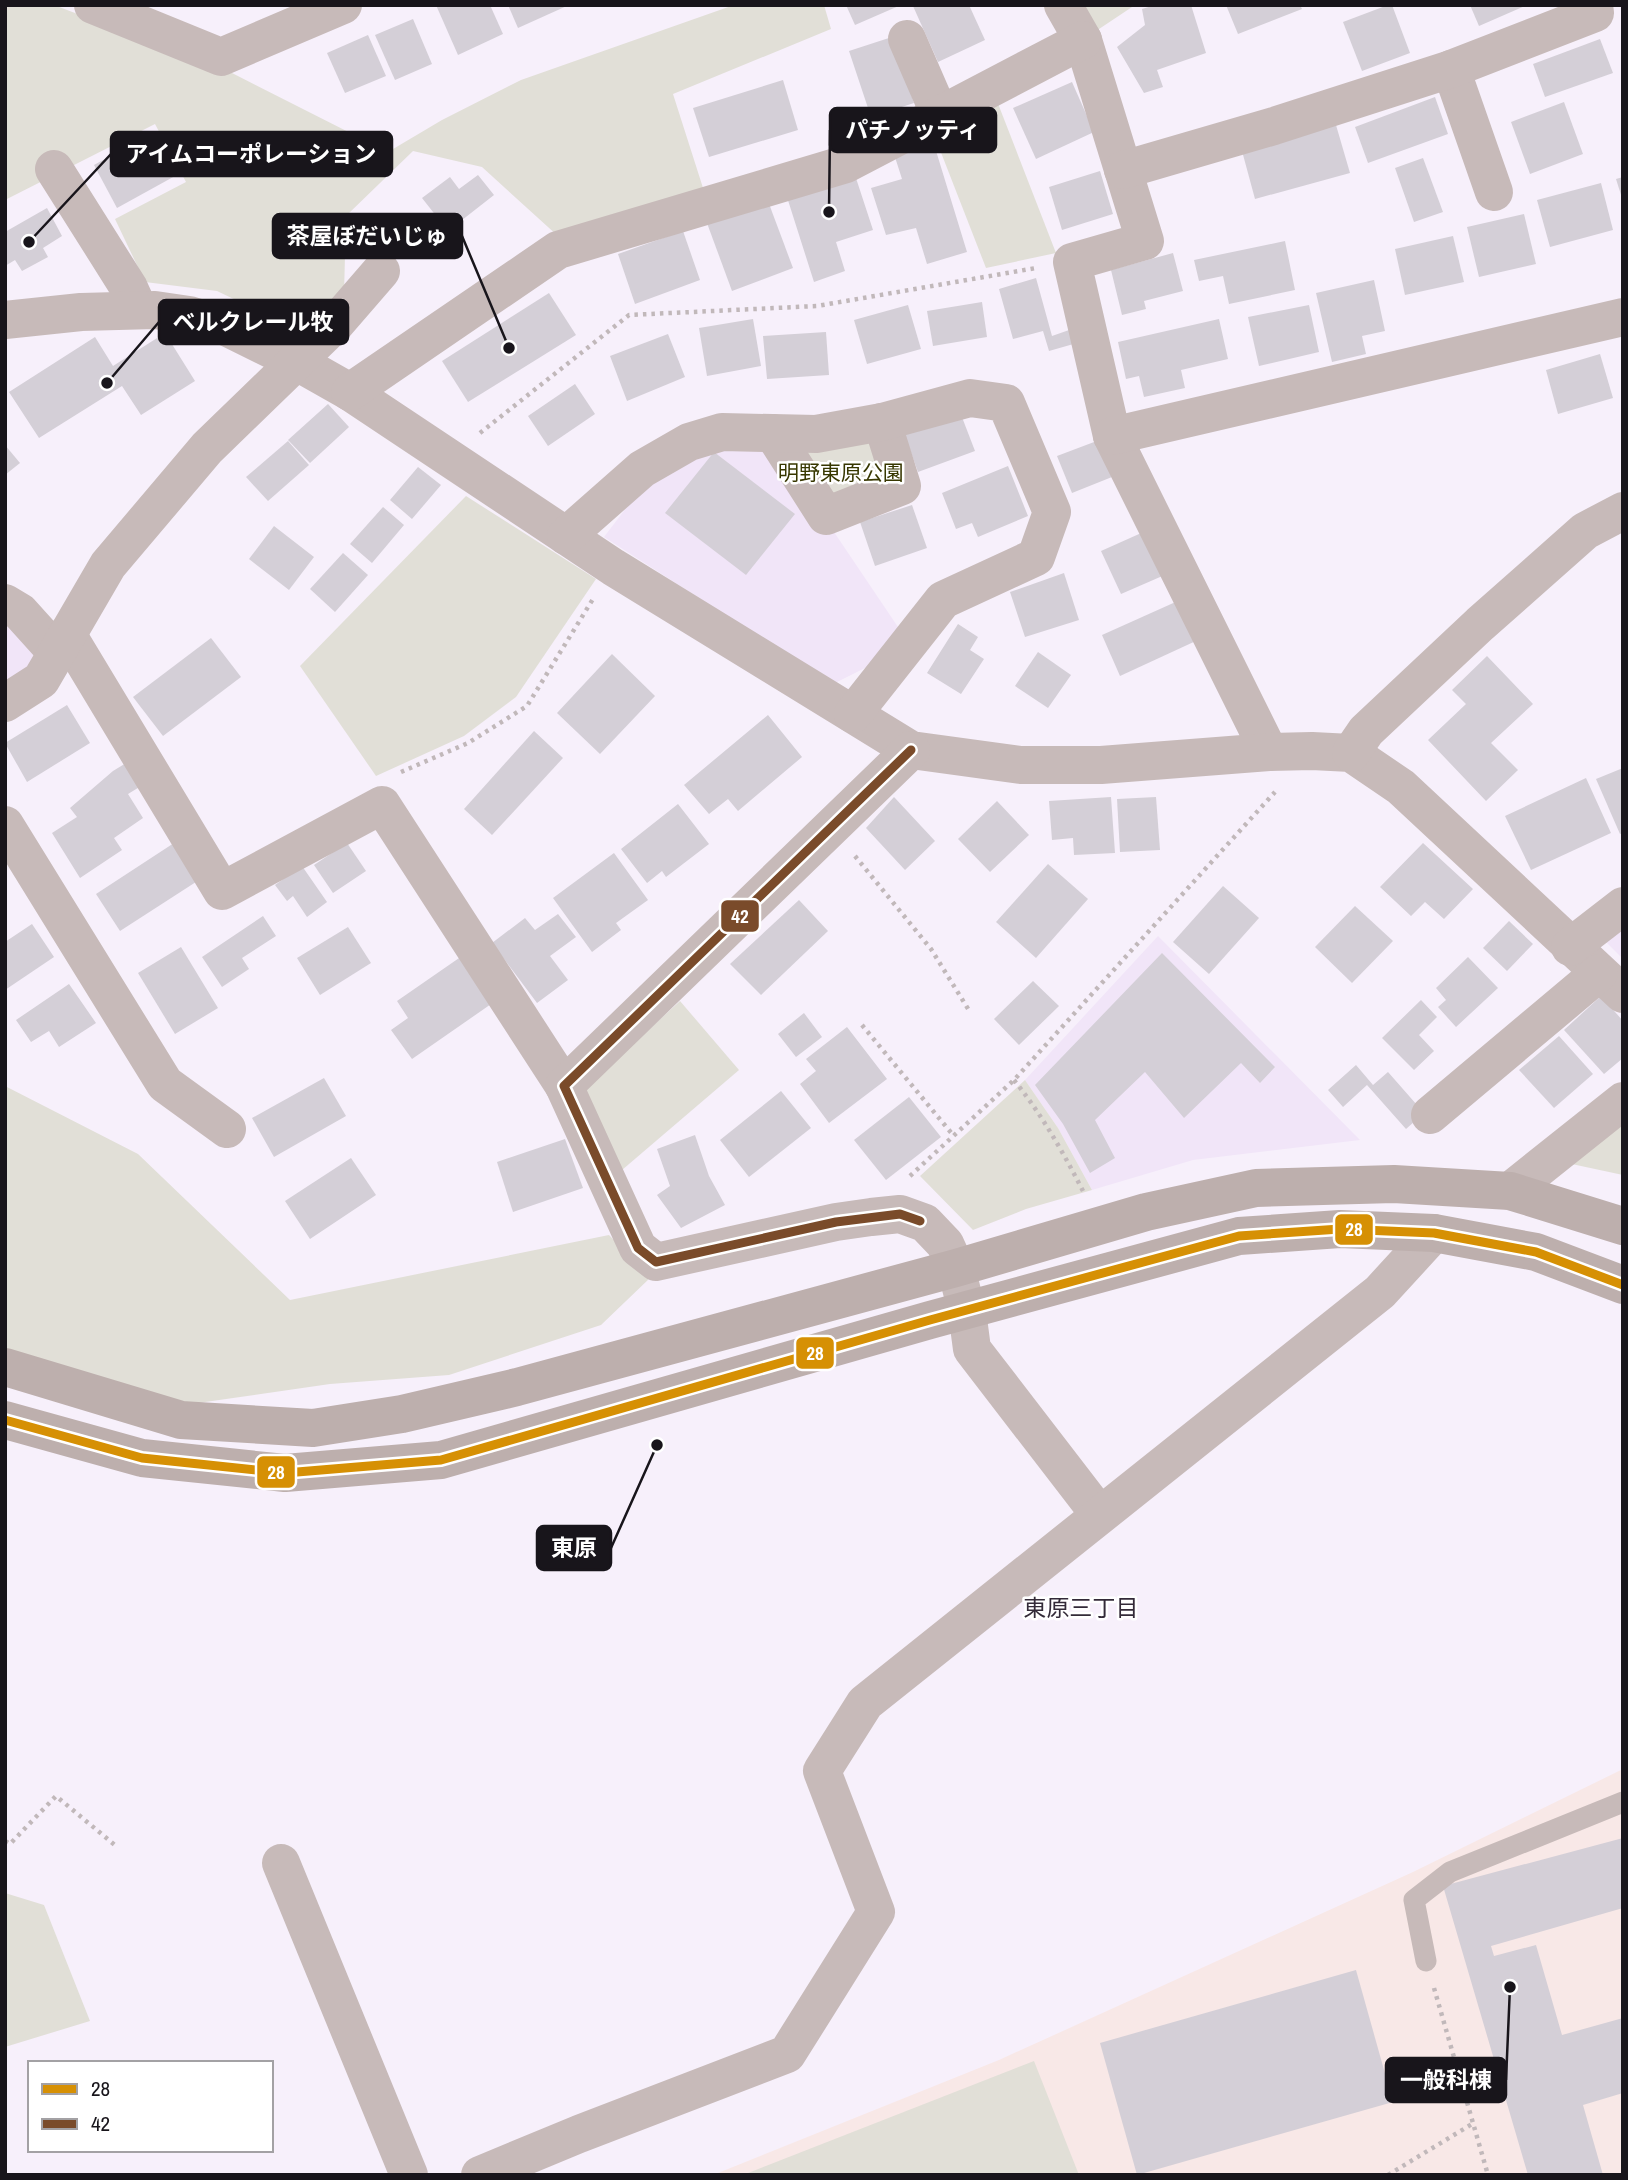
<svg xmlns="http://www.w3.org/2000/svg" width="1628" height="2180" font-family="'Archivo Narrow','Noto Sans JP',sans-serif">
	<style>
		.built { fill: #f1e5f8 }
		.education { fill: #f8e8e7 }
		.green { fill: #e1dfd7 }
		.building { fill: #d4cfd7 }
		.lines { fill: none; stroke-linecap: round; stroke-linejoin: round }
		.path { stroke: #c1b8ba; stroke-width: 4.5; stroke-dasharray: 3.5 5; stroke-linecap: butt }
		.lane { stroke: #c7bab9; stroke-width: 21 }
		.street { stroke: #c7bab9; stroke-width: 38 }
		.secondary { stroke: #bdafad; stroke-width: 38 }
		.bus-1-casing { stroke: #fff; stroke-width: 14 }
		.bus-2-casing { stroke: #fff; stroke-width: 14 }
		.bus-1 { stroke: #d69004; stroke-width: 9 }
		.bus-2 { stroke: #7a4b2a; stroke-width: 9 }
		.labels { text-anchor: middle; dominant-baseline: central; stroke-width: 5; stroke-linejoin: round; paint-order: stroke }
		.park-label { font-size: 21px; fill: #373700; stroke: #fff }
		.neighbourhood-label { font-size: 23px; fill: #332a38; stroke: #fff }
		.leader { fill: none; stroke: #18151b; stroke-width: 2.5 }
		.callout-dot { fill: #18151b; stroke: #fff; stroke-width: 2.5 }
		.callout { fill: #18151b; stroke: #18151b; stroke-width: 2.5 }
		.callout-label { font-size: 23px; text-anchor: middle; font-weight: bold; fill: #fff }
		.line-badge { stroke: #fff; stroke-width: 2.5 }
		.badge-label { font-size: 19px; text-anchor: middle; font-weight: bold; fill: #fff }
	</style>
	<rect width="100%" height="100%" fill="#f7f0fb"/>
	<g class="built">
		<path d="M 772,440 L 898,627 L 877,662 L 833,684 L 604,537 L 649,478 L 692,450 Z"/>
		<path d="M 5,611 L 39,648 L 20,684 L 5,694 Z"/>
		<path d="M 1623,916 L 1623,959 L 1599,935 Z"/>
		<path d="M 1158,936 L 1360,1140 L 1193,1160 L 1092,1190 L 1058,1128 L 1025,1080 Z"/>
	</g>
	<path class="education" d="M 1623,1769 L 1623,2175 L 713,2175 L 999,2060 L 1413,1872 Z"/>
	<g class="green">
		<path d="M 5,5 L 54,5 L 232,73 L 388,152 L 442,120 L 521,80 L 734,5 L 824,5 L 831,29 L 673,94 L 704,191 L 559,237 L 482,167 L 413,151 L 346,216 L 344,295 L 307,334 L 217,291 L 145,282 L 115,219 L 186,182 L 155,124 L 5,200 Z"/>
		<path d="M 1070,5 L 1135,5 L 1087,37 Z"/>
		<path d="M 997,101 L 1056,253 L 986,268 L 933,132 Z"/>
		<path d="M 880,430 L 898,484 L 828,511 L 786,446 Z"/>
		<path d="M 466,496 L 596,579 L 516,697 L 464,736 L 376,776 L 300,666 Z"/>
		<path d="M 680,1001 L 739,1070 L 622,1170 L 586,1097 L 586,1087 Z"/>
		<path d="M 1025,1080 L 1058,1128 L 1092,1190 L 1026,1209 L 973,1230 L 920,1176 Z"/>
		<path d="M 5,1086 L 138,1154 L 290,1300 L 609,1235 L 650,1278 L 601,1325 L 449,1375 L 330,1384 L 156,1409 L 5,1372 Z"/>
		<path d="M 1623,1114 L 1623,1175 L 1567,1163 Z"/>
		<path d="M 5,1893 L 44,1905 L 90,2021 L 5,2047 Z"/>
		<path d="M 1034,2061 L 1079,2175 L 743,2175 Z"/>
	</g>
	<g class="building">
		<path d="M 436,5 L 490,5 L 503,34 L 458,55 Z"/>
		<path d="M 508,5 L 569,5 L 518,28 Z"/>
		<path d="M 846,5 L 901,5 L 855,25 Z"/>
		<path d="M 915,5 L 969,5 L 985,40 L 938,62 L 913,6 Z"/>
		<path d="M 1155,5 L 1191,5 L 1206,53 L 1157,70 L 1163,87 L 1144,93 L 1117,47 L 1145,25 L 1142,9 Z"/>
		<path d="M 1226,5 L 1300,5 L 1302,9 L 1238,34 Z"/>
		<path d="M 1388,5 L 1392,5 L 1410,53 L 1362,71 L 1343,22 Z"/>
		<path d="M 1470,5 L 1527,5 L 1479,26 Z"/>
		<path d="M 413,19 L 432,64 L 395,80 L 375,35 Z"/>
		<path d="M 368,35 L 386,76 L 345,93 L 327,53 Z"/>
		<path d="M 892,37 L 914,103 L 871,117 L 849,51 Z"/>
		<path d="M 1600,39 L 1613,73 L 1545,97 L 1533,64 Z"/>
		<path d="M 783,80 L 798,130 L 709,157 L 693,108 Z"/>
		<path d="M 1072,82 L 1094,132 L 1036,159 L 1013,108 Z"/>
		<path d="M 1435,97 L 1448,134 L 1368,163 L 1355,127 Z"/>
		<path d="M 1564,102 L 1583,154 L 1530,174 L 1511,122 Z"/>
		<path d="M 1336,125 L 1350,173 L 1255,199 L 1242,151 Z"/>
		<path d="M 152,133 L 175,176 L 117,208 L 94,165 Z"/>
		<path d="M 933,141 L 967,252 L 927,264 L 916,228 L 886,235 L 871,188 L 902,179 L 894,154 Z"/>
		<path d="M 1423,158 L 1443,212 L 1414,222 L 1395,168 Z"/>
		<path d="M 1100,171 L 1113,214 L 1062,230 L 1049,187 Z"/>
		<path d="M 854,172 L 873,230 L 836,242 L 845,271 L 814,282 L 786,194 Z"/>
		<path d="M 478,175 L 494,195 L 448,231 L 422,198 L 450,177 L 459,189 Z"/>
		<path d="M 1623,177 L 1623,198 L 1622,198 L 1616,179 Z"/>
		<path d="M 1601,183 L 1613,230 L 1550,247 L 1537,200 Z"/>
		<path d="M 765,193 L 793,268 L 732,291 L 704,215 Z"/>
		<path d="M 47,208 L 62,236 L 43,248 L 48,257 L 22,271 L 15,260 L 5,266 L 5,232 Z"/>
		<path d="M 1524,214 L 1536,264 L 1479,277 L 1467,227 Z"/>
		<path d="M 683,231 L 700,280 L 635,304 L 618,254 Z"/>
		<path d="M 1453,236 L 1464,282 L 1405,295 L 1395,249 Z"/>
		<path d="M 1285,241 L 1295,290 L 1229,304 L 1223,276 L 1199,281 L 1194,260 Z"/>
		<path d="M 1173,253 L 1183,291 L 1144,301 L 1146,309 L 1122,315 L 1111,270 Z"/>
		<path d="M 1036,278 L 1052,336 L 1072,329 L 1077,343 L 1049,351 L 1043,331 L 1013,339 L 999,289 Z"/>
		<path d="M 1374,280 L 1385,331 L 1362,336 L 1366,354 L 1332,362 L 1316,293 Z"/>
		<path d="M 549,293 L 576,335 L 468,402 L 442,361 Z"/>
		<path d="M 982,302 L 987,337 L 933,346 L 927,311 Z"/>
		<path d="M 908,305 L 921,349 L 867,364 L 854,320 Z"/>
		<path d="M 1309,305 L 1319,352 L 1259,366 L 1248,317 Z"/>
		<path d="M 753,319 L 761,366 L 707,376 L 699,328 Z"/>
		<path d="M 1219,319 L 1228,359 L 1181,370 L 1185,388 L 1144,397 L 1139,376 L 1126,379 L 1118,342 Z"/>
		<path d="M 826,332 L 829,375 L 767,379 L 763,336 Z"/>
		<path d="M 165,333 L 195,381 L 141,415 L 122,386 L 39,438 L 9,392 L 95,337 L 113,366 Z"/>
		<path d="M 668,334 L 685,377 L 627,401 L 610,356 Z"/>
		<path d="M 1600,354 L 1613,398 L 1558,414 L 1546,370 Z"/>
		<path d="M 575,384 L 595,414 L 548,446 L 528,416 Z"/>
		<path d="M 328,404 L 349,427 L 310,463 L 288,440 Z"/>
		<path d="M 960,412 L 975,451 L 918,472 L 904,433 Z"/>
		<path d="M 1102,439 L 1117,475 L 1072,493 L 1057,456 Z"/>
		<path d="M 288,441 L 309,465 L 268,501 L 246,477 Z"/>
		<path d="M 5,445 L 20,463 L 5,475 Z"/>
		<path d="M 714,452 L 795,514 L 746,575 L 665,513 Z"/>
		<path d="M 1008,466 L 1028,516 L 978,537 L 972,523 L 956,529 L 942,493 Z"/>
		<path d="M 418,467 L 441,485 L 412,519 L 390,500 Z"/>
		<path d="M 912,505 L 927,548 L 875,566 L 860,522 Z"/>
		<path d="M 383,507 L 404,525 L 372,563 L 350,544 Z"/>
		<path d="M 274,526 L 314,557 L 289,590 L 249,559 Z"/>
		<path d="M 1148,530 L 1167,574 L 1121,594 L 1101,551 Z"/>
		<path d="M 343,553 L 368,575 L 335,612 L 310,589 Z"/>
		<path d="M 1064,573 L 1079,620 L 1025,637 L 1010,592 Z"/>
		<path d="M 1180,600 L 1198,640 L 1120,676 L 1102,635 Z"/>
		<path d="M 958,624 L 978,637 L 970,650 L 984,659 L 961,694 L 927,673 Z"/>
		<path d="M 211,638 L 241,677 L 163,736 L 133,697 Z"/>
		<path d="M 1038,652 L 1071,675 L 1048,708 L 1015,686 Z"/>
		<path d="M 612,654 L 655,696 L 600,754 L 557,713 Z"/>
		<path d="M 1487,656 L 1533,704 L 1491,743 L 1518,770 L 1486,801 L 1428,740 L 1466,704 L 1452,690 Z"/>
		<path d="M 67,705 L 90,743 L 27,782 L 5,743 Z"/>
		<path d="M 768,715 L 802,757 L 738,811 L 728,799 L 709,814 L 684,785 Z"/>
		<path d="M 534,731 L 563,758 L 492,835 L 464,809 Z"/>
		<path d="M 131,760 L 146,783 L 128,794 L 143,818 L 114,838 L 122,850 L 80,878 L 52,833 L 77,817 L 70,808 L 113,771 Z"/>
		<path d="M 1623,768 L 1623,833 L 1620,834 L 1596,779 Z"/>
		<path d="M 1586,778 L 1611,833 L 1531,870 L 1505,816 Z"/>
		<path d="M 894,797 L 935,841 L 905,870 L 866,828 Z"/>
		<path d="M 1111,797 L 1115,853 L 1074,855 L 1073,838 L 1052,840 L 1049,801 Z"/>
		<path d="M 1156,797 L 1160,850 L 1120,852 L 1117,799 Z"/>
		<path d="M 997,801 L 1029,835 L 990,872 L 958,839 Z"/>
		<path d="M 678,804 L 709,844 L 666,877 L 662,871 L 647,883 L 621,849 Z"/>
		<path d="M 174,843 L 199,880 L 120,931 L 96,894 Z"/>
		<path d="M 347,843 L 366,871 L 333,893 L 314,865 Z"/>
		<path d="M 1423,843 L 1473,889 L 1444,919 L 1425,902 L 1411,916 L 1380,887 Z"/>
		<path d="M 614,853 L 648,900 L 616,923 L 621,930 L 592,952 L 553,898 Z"/>
		<path d="M 1048,864 L 1088,899 L 1036,958 L 996,922 Z"/>
		<path d="M 302,866 L 327,902 L 307,917 L 293,896 L 287,901 L 275,885 Z"/>
		<path d="M 1223,886 L 1259,918 L 1209,974 L 1173,942 Z"/>
		<path d="M 799,900 L 828,931 L 761,995 L 730,964 Z"/>
		<path d="M 1355,906 L 1393,941 L 1352,983 L 1315,947 Z"/>
		<path d="M 558,914 L 576,937 L 550,956 L 568,980 L 537,1003 L 492,943 L 525,918 L 535,930 Z"/>
		<path d="M 263,916 L 276,936 L 242,958 L 249,969 L 222,987 L 202,957 Z"/>
		<path d="M 1509,921 L 1533,944 L 1507,971 L 1483,948 Z"/>
		<path d="M 32,924 L 54,957 L 5,990 L 5,942 Z"/>
		<path d="M 348,927 L 371,963 L 320,995 L 297,958 Z"/>
		<path d="M 181,947 L 218,1008 L 175,1034 L 138,973 Z"/>
		<path d="M 1162,953 L 1275,1067 L 1260,1083 L 1241,1063 L 1184,1118 L 1145,1072 L 1095,1120 L 1115,1158 L 1090,1173 L 1063,1124 L 1035,1085 Z"/>
		<path d="M 462,956 L 494,1002 L 412,1059 L 391,1030 L 408,1018 L 397,1001 Z"/>
		<path d="M 1468,957 L 1498,988 L 1456,1027 L 1438,1007 L 1446,1000 L 1436,988 Z"/>
		<path d="M 1033,981 L 1059,1006 L 1019,1045 L 994,1019 Z"/>
		<path d="M 69,984 L 96,1023 L 59,1047 L 49,1031 L 31,1042 L 16,1020 Z"/>
		<path d="M 1601,996 L 1623,1021 L 1623,1058 L 1604,1074 L 1564,1030 Z"/>
		<path d="M 1421,1000 L 1437,1017 L 1419,1035 L 1434,1051 L 1414,1070 L 1382,1038 Z"/>
		<path d="M 804,1013 L 822,1037 L 796,1057 L 778,1034 Z"/>
		<path d="M 847,1027 L 887,1079 L 829,1123 L 800,1084 L 816,1071 L 806,1059 Z"/>
		<path d="M 1559,1036 L 1593,1074 L 1554,1108 L 1519,1070 Z"/>
		<path d="M 1356,1065 L 1373,1085 L 1388,1072 L 1424,1113 L 1406,1129 L 1367,1085 L 1343,1107 L 1328,1090 Z"/>
		<path d="M 324,1078 L 346,1116 L 274,1157 L 252,1118 Z"/>
		<path d="M 781,1091 L 811,1128 L 749,1177 L 720,1140 Z"/>
		<path d="M 909,1097 L 941,1137 L 886,1180 L 854,1140 Z"/>
		<path d="M 695,1135 L 709,1176 L 725,1205 L 681,1228 L 657,1195 L 670,1186 L 657,1149 Z"/>
		<path d="M 565,1139 L 583,1188 L 513,1212 L 497,1162 Z"/>
		<path d="M 351,1158 L 376,1195 L 310,1239 L 285,1201 Z"/>
		<path d="M 1623,1838 L 1623,1908 L 1491,1946 L 1494,1956 L 1536,1945 L 1562,2035 L 1623,2018 L 1623,2093 L 1583,2105 L 1603,2175 L 1528,2175 L 1443,1886 Z"/>
		<path d="M 1356,1970 L 1393,2102 L 1137,2175 L 1100,2043 Z"/>
	</g>
	<g class="lines">
		<g class="path">
			<path d="M 480,433 L 629,315 L 817,306 L 1036,268"/>
			<path d="M 401,772 L 468,743 L 527,706 L 593,599"/>
			<path d="M 855,856 L 931,949 L 970,1012"/>
			<path d="M 862,1025 L 953,1135"/>
			<path d="M 1014,1080 C 1042,1115 1063,1152 1083,1191"/>
			<path d="M 910,1176 L 1014,1080 L 1275,792"/>
			<path d="M 5,1841 L 10,1844 L 56,1796 L 116,1846"/>
			<path d="M 1434,1988 L 1488,2175"/>
			<path d="M 1388,2175 L 1472,2124"/>
		</g>
		<path class="lane" d="M 1426,1961 L 1414,1900 L 1450,1872 L 1623,1802"/>
		<g class="street">
			<path d="M 93,5 L 221,57 L 343,5"/>
			<path d="M 1063,5 L 1083,40 L 1145,241 L 1072,262 L 1112,436 L 1269,752"/>
			<path d="M 907,39 L 940,115"/>
			<path d="M 1451,69 L 1494,192"/>
			<path d="M 54,169 L 129,288 L 139,310"/>
			<path d="M 1123,170 L 1274,126 L 1451,69 L 1595,13 L 1594,5"/>
			<path d="M 5,320 L 81,312 L 155,310 L 189,315 L 224,326 L 297,362 L 350,392 L 613,567 L 911,750 L 1021,765 L 1101,765 L 1269,752 L 1312,751 L 1351,753 L 1401,787 L 1623,994"/>
			<path d="M 350,392 L 558,250 L 846,164 L 1083,40"/>
			<path d="M 773,433 L 826,516 L 902,486 L 882,422"/>
			<path d="M 1112,436 L 1623,317"/>
			<path d="M 566,536 L 642,469 L 689,442 L 722,432 L 816,434 L 882,422 L 970,398 L 1006,403 L 1052,512 L 1036,557 L 943,600 L 853,714"/>
			<path d="M 5,603 L 20,612 L 57,653"/>
			<path d="M 67,634 L 222,891 L 382,805 L 564,1086"/>
			<path d="M 5,703 L 41,680 L 108,565 L 207,448 L 336,323 L 381,271"/>
			<path d="M 911,750 L 564,1086 L 638,1248 L 656,1262 L 836,1222 L 871,1217 L 900,1214 L 925,1223 L 945,1244 L 956,1268 L 967,1311 L 972,1349 L 1099,1514"/>
			<path d="M 1351,753 L 1366,731 L 1480,624 L 1585,531 L 1623,511"/>
			<path d="M 5,825 L 165,1084 L 227,1129"/>
			<path d="M 1570,947 L 1623,906"/>
			<path d="M 1430,1115 L 1599,973"/>
			<path d="M 1510,1191 L 1623,1101"/>
			<path d="M 281,1863 L 409,2175"/>
			<path d="M 480,2175 L 579,2134 L 787,2054 L 876,1912 L 822,1771 L 865,1703 L 1380,1292 L 1434,1233"/>
		</g>
		<g class="secondary">
			<path d="M 5,1367 L 181,1420 L 313,1428 L 402,1414 L 517,1387 L 956,1268 L 1146,1212 L 1256,1188 L 1394,1184 L 1510,1191 L 1623,1226"/>
			<path d="M 5,1420 L 142,1458 L 285,1473 L 441,1460 L 930,1320 L 1239,1236 L 1340,1229 L 1434,1233 L 1536,1252 L 1623,1285"/>
		</g>
		<defs>
			<path id="bus-1" d="M 5,1420 L 142,1458 L 285,1473 L 441,1460 L 930,1320 L 1239,1236 L 1340,1229 L 1434,1233 L 1536,1252 L 1623,1285"/>
			<path id="bus-2" d="M 911,750 L 564,1086 L 638,1248 L 656,1262 L 836,1222 L 900,1214 L 920,1221"/>
		</defs>
		<use href="#bus-1" class="bus-1-casing"/>
		<use href="#bus-2" class="bus-2-casing"/>
		<use href="#bus-1" class="bus-1"/>
		<use href="#bus-2" class="bus-2"/>
	</g>
	<g class="labels">
		<g class="park-label">
			<text x="841" y="472">明野東原公園</text>
		</g>
		<g class="neighbourhood-label">
			<text x="1081" y="1607">東原三丁目</text>
		</g>
	</g>
	<path class="leader" d="M829 212L830 130M29 242L111 154M509 348L462 236M107 383L159 322M657 1445L611 1548M1510 1987L1506 2080"/>
	<g class="callout-dot">
		<circle cx="829" cy="212" r="7"/>
		<circle cx="29" cy="242" r="7"/>
		<circle cx="509" cy="348" r="7"/>
		<circle cx="107" cy="383" r="7"/>
		<circle cx="657" cy="1445" r="7"/>
		<circle cx="1510" cy="1987" r="7"/>
	</g>
	<g class="callout">
		<rect x="830" y="108" width="166" height="44" rx="7"/>
		<rect x="111" y="132" width="281" height="44" rx="7"/>
		<rect x="273" y="214" width="189" height="44" rx="7"/>
		<rect x="159" y="300" width="189" height="44" rx="7"/>
		<rect x="537" y="1526" width="74" height="44" rx="7"/>
		<rect x="1386" y="2058" width="120" height="44" rx="7"/>
	</g>
	<g class="callout-label">
		<text x="913" y="138">パチノッティ</text>
		<text x="251" y="162">アイムコーポレーション</text>
		<text x="367" y="244">茶屋ぼだいじゅ</text>
		<text x="253" y="330">ベルクレール牧</text>
		<text x="574" y="1556">東原</text>
		<text x="1446" y="2088">一般科棟</text>
	</g>
	<g class="line-badge">
		<rect x="720" y="899" width="40" height="34" rx="7" fill="#7a4b2a"/>
		<rect x="1334" y="1213" width="40" height="33" rx="7" fill="#d69004"/>
		<rect x="795" y="1336" width="40" height="34" rx="7" fill="#d69004"/>
		<rect x="256" y="1455" width="40" height="34" rx="7" fill="#d69004"/>
	</g>
	<g class="badge-label">
		<text x="740" y="923">42</text>
		<text x="1354" y="1236">28</text>
		<text x="815" y="1360">28</text>
		<text x="276" y="1479">28</text>
	</g>
	<rect width="1628" height="2180" fill="none" stroke="#18151b" stroke-width="14"/>
	<rect x="28" y="2061" width="245" height="91" fill="#ffffff" stroke="#a3a1a4" stroke-width="2"/>
	<rect x="42" y="2084" width="35" height="10" fill="#d69004" stroke="#a3a1a4" stroke-width="2"/>
	<text x="91" y="2096" font-size="21" fill="#18151b">28</text>
	<rect x="42" y="2119" width="35" height="10" fill="#7a4b2a" stroke="#a3a1a4" stroke-width="2"/>
	<text x="91" y="2131" font-size="21" fill="#18151b">42</text>
</svg>
